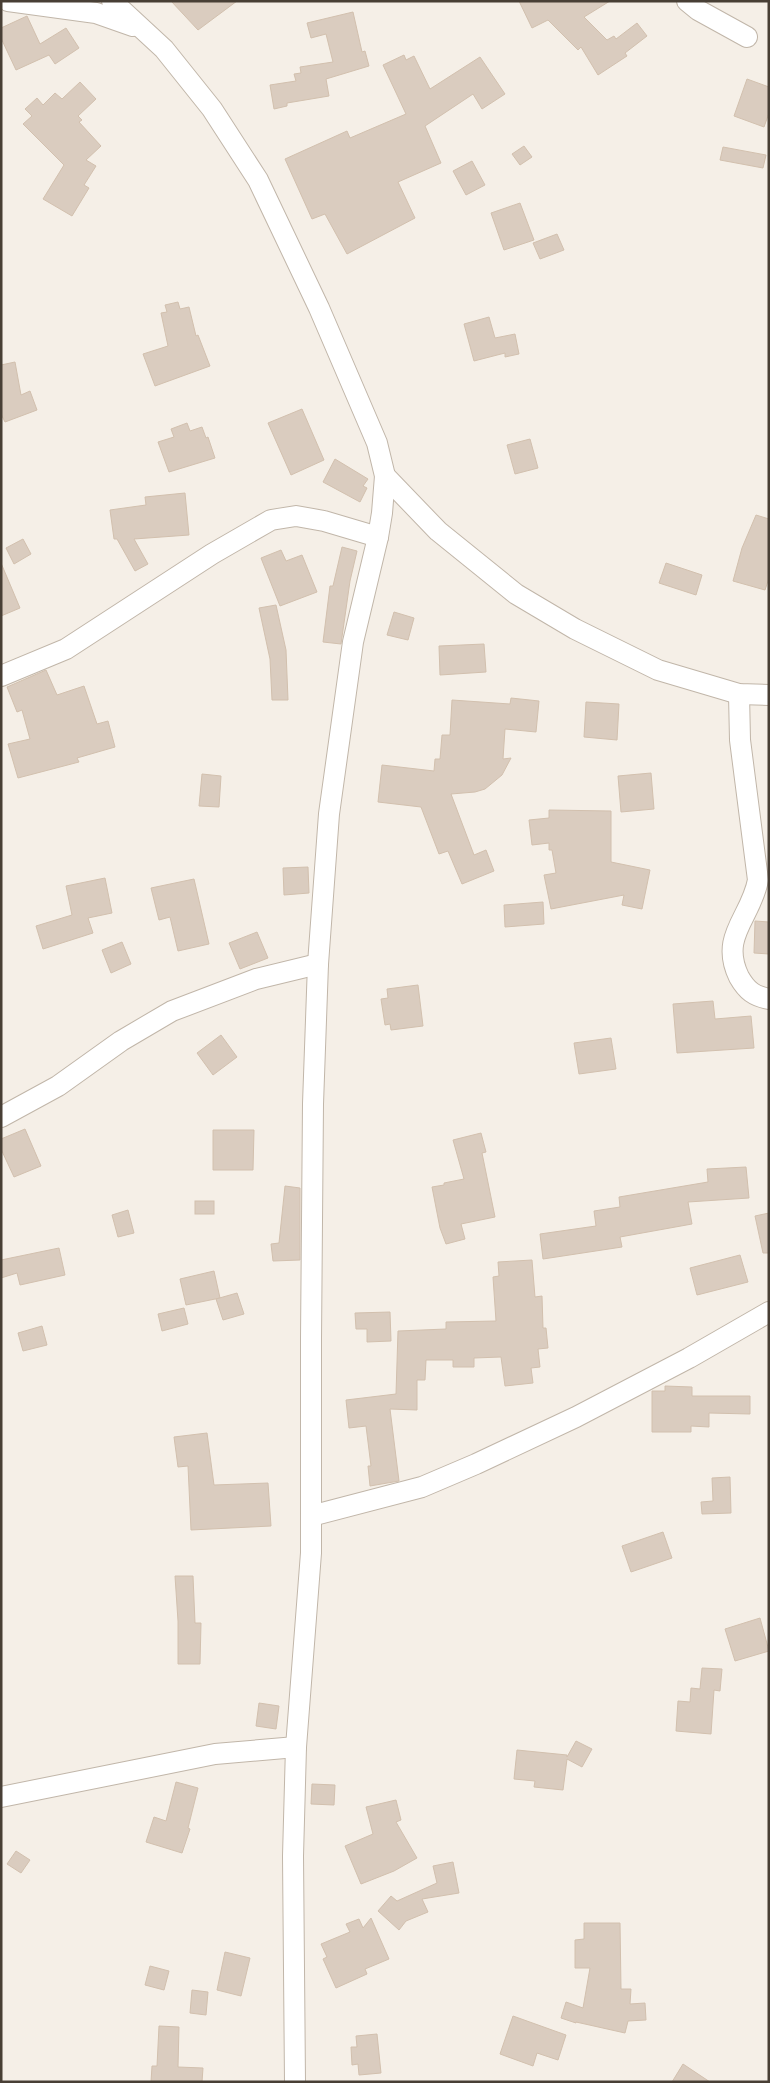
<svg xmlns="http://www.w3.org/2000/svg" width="770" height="2083" font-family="Figtree,sans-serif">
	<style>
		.building { fill: #daccbf; stroke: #d2c0ae }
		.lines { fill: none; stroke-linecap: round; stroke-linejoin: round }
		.minor-casing { stroke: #c1b6a9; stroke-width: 22 }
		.minor { stroke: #fff; stroke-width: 20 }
	</style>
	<rect width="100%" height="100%" fill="#f5efe7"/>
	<g class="building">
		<path d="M 171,1 L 237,1 L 198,30 Z"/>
		<path d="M 519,1 L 610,1 L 584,17 L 607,40 L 614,36 L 616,39 L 637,23 L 647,36 L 625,53 L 627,56 L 598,75 L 581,47 L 578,50 L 548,20 L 532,28 Z"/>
		<path d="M 353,12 L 362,52 L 365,51 L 369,66 L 326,79 L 329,96 L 287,103 L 287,106 L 274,109 L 270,85 L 296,81 L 294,74 L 301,73 L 300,67 L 333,62 L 326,34 L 311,38 L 307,23 Z"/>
		<path d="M 27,16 L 40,44 L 66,28 L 79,48 L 55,64 L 49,55 L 16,70 L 1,38 L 1,28 Z"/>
		<path d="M 404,55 L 406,60 L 414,56 L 430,89 L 480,57 L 505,94 L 482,109 L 473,94 L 425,126 L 441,163 L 398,182 L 415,218 L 347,254 L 325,214 L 312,219 L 285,159 L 347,131 L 350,138 L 406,114 L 383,65 Z"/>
		<path d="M 747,79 L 769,87 L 769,113 L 764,127 L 734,116 Z"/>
		<path d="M 80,82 L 96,99 L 78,116 L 82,120 L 79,122 L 101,146 L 86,160 L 96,166 L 84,185 L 89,188 L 72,216 L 43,199 L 64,165 L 23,124 L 32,116 L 25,109 L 37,98 L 43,105 L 55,93 L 62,99 Z"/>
		<path d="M 524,146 L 532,157 L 520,165 L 512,154 Z"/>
		<path d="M 723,147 L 766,155 L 763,168 L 720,160 Z"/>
		<path d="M 472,161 L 485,185 L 466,195 L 453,171 Z"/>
		<path d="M 520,203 L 534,240 L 504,250 L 491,213 Z"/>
		<path d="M 557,234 L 564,250 L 540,259 L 533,243 Z"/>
		<path d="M 178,302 L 180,309 L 189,307 L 196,336 L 198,335 L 210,366 L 155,386 L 143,354 L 168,346 L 161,313 L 167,312 L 165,305 Z"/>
		<path d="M 489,317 L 495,338 L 515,334 L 519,354 L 505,357 L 505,353 L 474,361 L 464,324 Z"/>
		<path d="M 15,362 L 21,395 L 30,391 L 37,410 L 5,422 L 1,414 L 1,365 Z"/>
		<path d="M 302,409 L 324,460 L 291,475 L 268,423 Z"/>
		<path d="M 187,423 L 190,431 L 202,427 L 206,438 L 208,437 L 215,458 L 169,472 L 158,442 L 174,437 L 171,429 Z"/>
		<path d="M 530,439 L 538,468 L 515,474 L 507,445 Z"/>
		<path d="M 335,459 L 368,479 L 363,486 L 367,488 L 360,502 L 323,482 Z"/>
		<path d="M 185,493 L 189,535 L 134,539 L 148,564 L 135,571 L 117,539 L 114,539 L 110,510 L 146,505 L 145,497 Z"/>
		<path d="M 756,515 L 769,519 L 769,578 L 765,590 L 733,581 L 742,548 Z"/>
		<path d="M 23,539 L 31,554 L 14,564 L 6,548 Z"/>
		<path d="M 342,547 L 357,551 L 350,581 L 341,644 L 323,642 L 330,586 L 333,586 Z"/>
		<path d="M 281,550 L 286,561 L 302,555 L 317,592 L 280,606 L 261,558 Z"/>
		<path d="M 1,563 L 20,608 L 1,616 Z"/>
		<path d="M 666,563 L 702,575 L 696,595 L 659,583 Z"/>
		<path d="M 276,605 L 286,650 L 288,700 L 272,700 L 270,659 L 259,608 Z"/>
		<path d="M 394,612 L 414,618 L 408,640 L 387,635 Z"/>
		<path d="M 484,644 L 486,672 L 440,675 L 439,646 Z"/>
		<path d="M 46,670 L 57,695 L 84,686 L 97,724 L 108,721 L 115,747 L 77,758 L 79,762 L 18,778 L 8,744 L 30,739 L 22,710 L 17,712 L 7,687 Z"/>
		<path d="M 511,698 L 539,701 L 536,732 L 505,729 L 503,759 L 511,758 L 502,775 L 485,789 L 475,792 L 451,794 L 474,855 L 486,850 L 494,871 L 462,884 L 448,851 L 439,854 L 421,807 L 378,802 L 382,765 L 434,771 L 435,759 L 440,759 L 442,735 L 450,735 L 452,700 L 510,704 Z"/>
		<path d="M 586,702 L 619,704 L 617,740 L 584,737 Z"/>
		<path d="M 651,773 L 654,809 L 621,812 L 618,776 Z"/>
		<path d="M 202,774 L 221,776 L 219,807 L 199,806 Z"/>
		<path d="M 549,810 L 611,811 L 611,862 L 650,870 L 642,909 L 622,905 L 624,895 L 551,909 L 544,875 L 556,873 L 552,850 L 549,850 L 549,843 L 532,845 L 529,820 L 549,818 Z"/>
		<path d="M 308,867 L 309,893 L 284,895 L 283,868 Z"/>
		<path d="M 105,878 L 112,913 L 88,918 L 93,933 L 43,949 L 36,926 L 72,915 L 66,886 Z"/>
		<path d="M 194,879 L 209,944 L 178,951 L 170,917 L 159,920 L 151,888 Z"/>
		<path d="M 543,902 L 544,924 L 505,927 L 504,905 Z"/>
		<path d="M 755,921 L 769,922 L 769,954 L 754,953 Z"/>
		<path d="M 257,932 L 268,958 L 240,969 L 229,943 Z"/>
		<path d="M 122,942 L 131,964 L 111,973 L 102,950 Z"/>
		<path d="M 418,985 L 423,1026 L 391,1030 L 390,1024 L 385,1025 L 381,999 L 388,998 L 387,989 Z"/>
		<path d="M 713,1001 L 715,1019 L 751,1016 L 754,1048 L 677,1053 L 673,1004 Z"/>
		<path d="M 221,1035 L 237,1057 L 213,1075 L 197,1053 Z"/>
		<path d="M 611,1038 L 616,1069 L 579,1074 L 574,1043 Z"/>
		<path d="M 25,1129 L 41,1166 L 14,1177 L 1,1149 L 1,1139 Z"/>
		<path d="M 213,1130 L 254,1130 L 253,1170 L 213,1170 Z"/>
		<path d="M 481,1133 L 486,1152 L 482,1153 L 495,1217 L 461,1224 L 465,1239 L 446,1244 L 440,1228 L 432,1187 L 444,1185 L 444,1183 L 464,1179 L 453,1140 Z"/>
		<path d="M 746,1167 L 749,1198 L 688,1202 L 692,1224 L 620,1237 L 622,1247 L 543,1259 L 540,1234 L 596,1226 L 594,1211 L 620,1207 L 619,1197 L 708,1182 L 707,1169 Z"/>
		<path d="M 285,1186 L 300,1188 L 300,1260 L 273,1261 L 271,1244 L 279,1243 Z"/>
		<rect x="195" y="1201" width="19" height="13"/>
		<path d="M 128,1210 L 134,1233 L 118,1237 L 112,1215 Z"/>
		<path d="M 769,1213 L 769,1253 L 763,1253 L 755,1216 Z"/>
		<path d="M 59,1248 L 65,1275 L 20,1285 L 17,1273 L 1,1278 L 1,1260 Z"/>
		<path d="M 740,1255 L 748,1282 L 697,1295 L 690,1268 Z"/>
		<path d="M 532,1260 L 535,1297 L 542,1296 L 543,1328 L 546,1328 L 548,1348 L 538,1349 L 540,1367 L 531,1368 L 533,1383 L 505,1386 L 501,1357 L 474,1358 L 474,1367 L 453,1367 L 453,1360 L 426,1360 L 425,1380 L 417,1380 L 417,1410 L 390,1409 L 399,1481 L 370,1486 L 368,1466 L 371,1466 L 366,1426 L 349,1428 L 346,1400 L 396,1394 L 398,1331 L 446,1329 L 446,1322 L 496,1321 L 493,1277 L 499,1276 L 498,1262 Z"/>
		<path d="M 214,1271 L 220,1298 L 186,1305 L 180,1279 Z"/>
		<path d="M 237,1293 L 244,1314 L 223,1320 L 216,1299 Z"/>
		<path d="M 184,1308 L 188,1324 L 162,1331 L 158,1314 Z"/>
		<path d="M 390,1312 L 391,1341 L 367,1342 L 367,1329 L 356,1329 L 355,1313 Z"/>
		<path d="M 42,1326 L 47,1345 L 23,1351 L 18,1333 Z"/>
		<path d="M 665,1386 L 692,1387 L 692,1396 L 750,1396 L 750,1414 L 709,1413 L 709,1427 L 691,1426 L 691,1432 L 652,1432 L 652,1391 L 665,1391 Z"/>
		<path d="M 207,1433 L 214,1485 L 268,1483 L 271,1526 L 191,1530 L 188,1466 L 178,1467 L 174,1437 Z"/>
		<path d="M 730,1477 L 731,1513 L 702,1514 L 701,1502 L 713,1501 L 712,1478 Z"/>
		<path d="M 663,1532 L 672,1558 L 631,1572 L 622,1546 Z"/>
		<path d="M 175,1576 L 193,1576 L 195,1623 L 201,1623 L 200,1664 L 178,1664 L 178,1621 Z"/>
		<path d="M 760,1618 L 769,1651 L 735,1661 L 725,1629 Z"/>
		<path d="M 702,1668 L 722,1669 L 720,1691 L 714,1690 L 711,1734 L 676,1731 L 678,1701 L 690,1702 L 691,1688 L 700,1689 Z"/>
		<path d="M 259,1703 L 279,1706 L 276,1729 L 256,1726 Z"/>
		<path d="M 576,1741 L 592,1749 L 582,1767 L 567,1759 L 563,1790 L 534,1787 L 535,1781 L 514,1779 L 517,1750 L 567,1755 L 567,1757 Z"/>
		<path d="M 176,1782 L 198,1788 L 188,1828 L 190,1829 L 182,1853 L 146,1842 L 154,1817 L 166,1821 Z"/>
		<path d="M 312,1784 L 335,1785 L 334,1805 L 311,1804 Z"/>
		<path d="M 396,1800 L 401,1820 L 396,1822 L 417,1858 L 394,1871 L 361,1884 L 345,1846 L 373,1834 L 366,1807 Z"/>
		<path d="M 16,1851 L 30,1860 L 21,1873 L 7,1864 Z"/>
		<path d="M 453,1862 L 459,1893 L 422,1899 L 428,1912 L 406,1921 L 399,1930 L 378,1911 L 391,1896 L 397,1901 L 437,1883 L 433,1866 Z"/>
		<path d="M 371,1918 L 389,1959 L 365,1969 L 367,1974 L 336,1988 L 323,1959 L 327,1957 L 321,1944 L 350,1932 L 346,1924 L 359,1919 L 363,1928 Z"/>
		<path d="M 584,1923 L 620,1923 L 621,1989 L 631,1989 L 630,2004 L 645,2003 L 646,2020 L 628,2021 L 625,2033 L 576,2022 L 576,2023 L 561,2018 L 566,2002 L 583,2008 L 590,1968 L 575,1968 L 575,1940 L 584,1939 Z"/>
		<path d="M 225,1952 L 250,1958 L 241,1996 L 217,1990 Z"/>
		<path d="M 150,1966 L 169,1971 L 164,1990 L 145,1985 Z"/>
		<path d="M 192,1990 L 208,1992 L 206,2015 L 190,2013 Z"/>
		<path d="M 513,2016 L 566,2035 L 558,2060 L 537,2053 L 533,2066 L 500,2054 Z"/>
		<path d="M 159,2026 L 179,2027 L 178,2067 L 203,2068 L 202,2082 L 151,2082 L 152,2066 L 157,2066 Z"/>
		<path d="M 377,2034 L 381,2073 L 359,2075 L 358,2064 L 352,2065 L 351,2047 L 357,2047 L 356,2036 Z"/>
		<path d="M 683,2064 L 710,2082 L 672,2082 Z"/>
	</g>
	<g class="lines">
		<defs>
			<g id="minor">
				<path d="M 8,1 L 96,13 L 133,26"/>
				<path d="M 112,1 L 164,49 L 212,109 L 258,180 L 319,308 L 377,443 L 385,476 L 382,513 L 378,537 L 353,642 L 329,814 L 318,964 L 313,1104 L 311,1339 L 311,1553 L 296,1747 L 293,1856 L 295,2082"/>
				<path d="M 687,1 L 698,10 L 747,37"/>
				<path d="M 385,476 L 438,531 L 516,594 L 575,629 L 658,670 L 739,694 L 769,695"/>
				<path d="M 1,676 L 66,649 L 212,554 L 271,520 L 296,516 L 324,521 L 378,537"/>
				<path d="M 739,694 L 740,740 L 758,880 C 751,918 719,936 739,977 C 747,991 754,996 769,999"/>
				<path d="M 1,1117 L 58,1086 L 121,1041 L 172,1011 L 256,979 L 318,964"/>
				<path d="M 311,1516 L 422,1487 L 476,1464 L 576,1417 L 689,1358 L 769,1312"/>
				<path d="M 1,1797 L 215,1754 L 296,1747"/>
			</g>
		</defs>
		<use href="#minor" class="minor-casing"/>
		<use href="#minor" class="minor"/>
	</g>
	<rect width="770" height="2083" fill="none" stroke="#483f35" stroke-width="5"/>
</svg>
